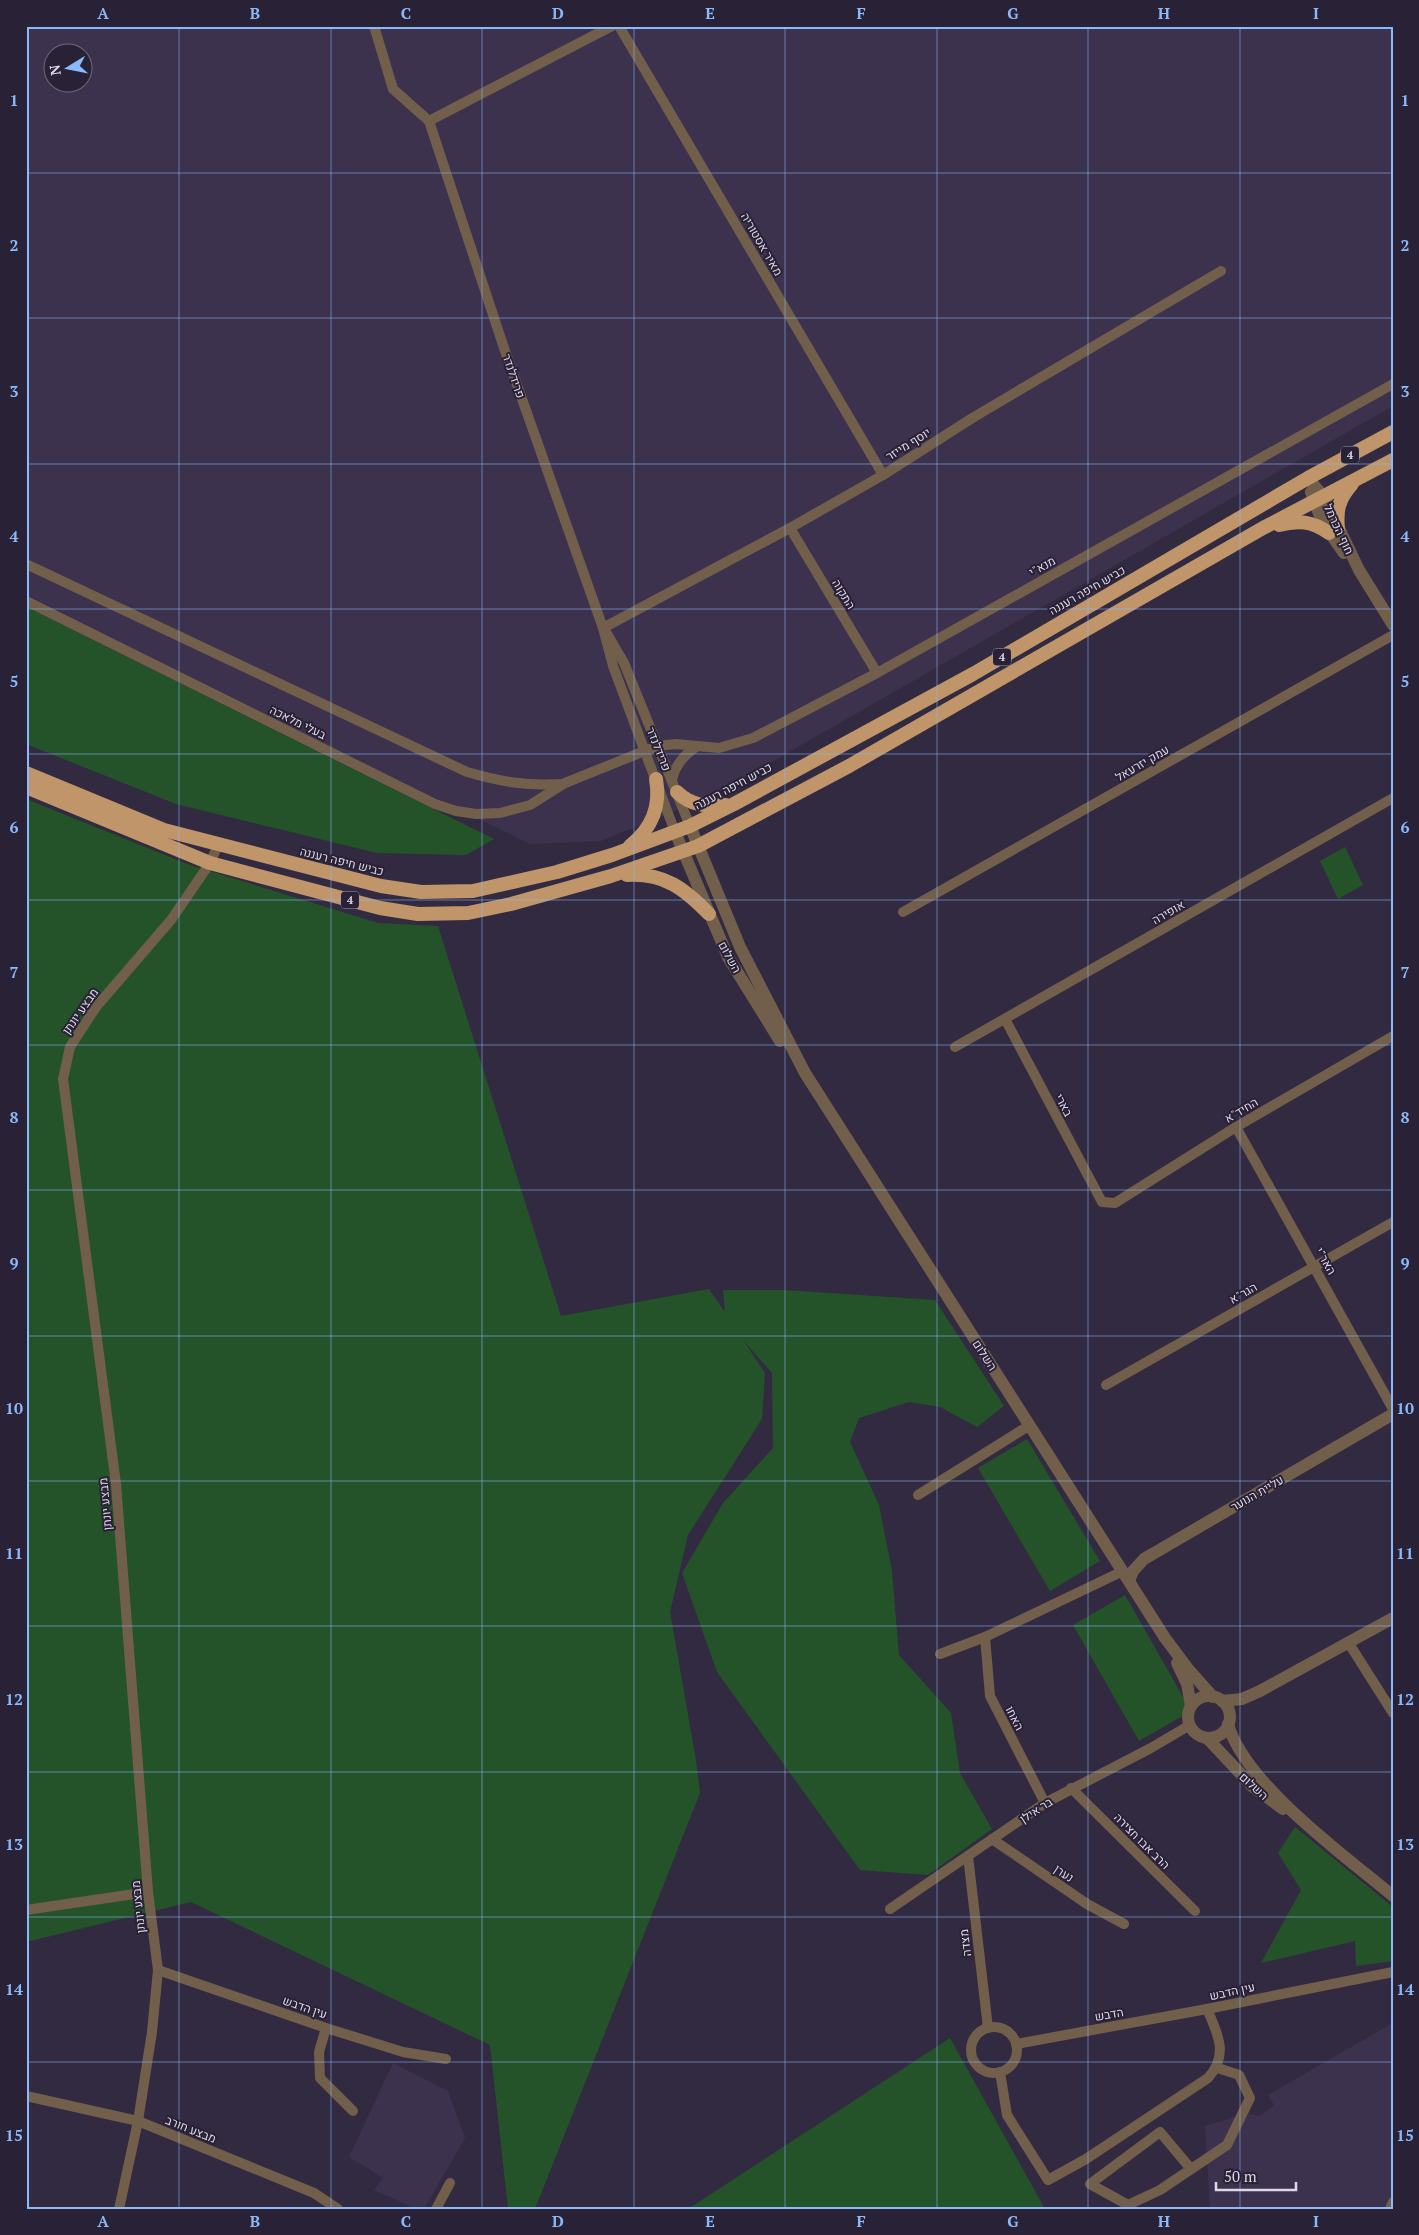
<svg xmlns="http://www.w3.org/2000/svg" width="1419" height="2235" font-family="'PT Serif',Heebo,serif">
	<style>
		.built { fill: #3c324e; fill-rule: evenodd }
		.green { fill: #24532a }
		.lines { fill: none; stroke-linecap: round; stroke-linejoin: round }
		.minor { stroke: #725f4b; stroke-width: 10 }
		.tertiary { stroke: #725f4b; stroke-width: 12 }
		.trunk { stroke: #c09569; stroke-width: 14 }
		.grid { fill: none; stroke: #8abafc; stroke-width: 1; stroke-opacity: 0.55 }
		.labels { text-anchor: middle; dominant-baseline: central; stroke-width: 4; stroke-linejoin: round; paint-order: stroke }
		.shield { fill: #292136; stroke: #a7a1b2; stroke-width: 1 }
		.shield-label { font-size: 11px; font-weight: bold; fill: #ddd8e7 }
		.street-label { font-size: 12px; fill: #ddd8e7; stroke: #292136 }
		.neatline { fill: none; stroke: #8abafc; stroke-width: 2 }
		.grid-label { font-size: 16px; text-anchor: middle; font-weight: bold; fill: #8abafc }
	</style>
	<rect width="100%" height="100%" fill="#322a40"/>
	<g class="built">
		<path d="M 26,26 L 1393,26 L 1393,406 L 714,795 L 601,841 L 530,844 L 26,599 ZM 52,52 L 82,52 L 82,82 L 52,82 Z"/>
		<path d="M 1393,2023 L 1393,2209 L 1210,2209 L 1205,2126 L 1247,2113 L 1260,2116 L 1274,2105 L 1268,2095 Z"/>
		<path d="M 393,2063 L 448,2091 L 465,2138 L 424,2209 L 416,2209 L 374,2190 L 383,2178 L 349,2157 Z"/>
	</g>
	<g class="green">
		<path d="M 26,607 L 494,839 L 466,855 L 377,853 L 176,804 L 26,744 Z"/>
		<path d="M 26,799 L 190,865 L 378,923 L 438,926 L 561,1316 L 709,1289 L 725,1312 L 723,1290 L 784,1290 L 935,1300 L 1004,1406 L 977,1427 L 940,1407 L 909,1402 L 859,1418 L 850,1442 L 879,1505 L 892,1571 L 899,1655 L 951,1713 L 960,1773 L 992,1829 L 928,1875 L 860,1870 L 717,1672 L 682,1573 L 723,1503 L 773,1448 L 772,1373 L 743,1340 L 765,1373 L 762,1419 L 688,1535 L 670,1612 L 696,1760 L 700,1793 L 535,2209 L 508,2209 L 490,2045 L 191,1902 L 26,1942 Z"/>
		<path d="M 1345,847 L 1363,885 L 1338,899 L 1320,861 Z"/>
		<path d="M 1027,1439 L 1100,1561 L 1050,1591 L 978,1468 Z"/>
		<path d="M 1125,1595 L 1191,1711 L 1139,1741 L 1073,1625 Z"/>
		<path d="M 1295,1827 L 1393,1907 L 1393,1961 L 1356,1966 L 1355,1941 L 1261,1963 L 1301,1890 L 1278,1853 Z"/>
		<path d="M 950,2038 L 1045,2209 L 688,2209 Z"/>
	</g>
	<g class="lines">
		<g class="minor">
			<path d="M 374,26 L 393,89 L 429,121"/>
			<path d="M 619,26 L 883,475"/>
			<path d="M 429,121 L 504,348 L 603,628 L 613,666 L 675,832"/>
			<path d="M 429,121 L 612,26"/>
			<path d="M 790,528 L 877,673"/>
			<path d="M 26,564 L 467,772 C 502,782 525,786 562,784"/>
			<path d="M 26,601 L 435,804 L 456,811 L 476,814 L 500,813 L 530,805 L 565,783 L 657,746 L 676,744 L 719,748 L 753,738 L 877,673 L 1393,384"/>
			<path d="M 603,628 L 790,528 L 883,475 L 974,417 L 1221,271"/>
			<path d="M 606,632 L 624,663 L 690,826"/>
			<path d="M 672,780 C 675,765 684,755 696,747"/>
			<path d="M 903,912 L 1393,635"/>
			<path d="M 1005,1019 L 1102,1202 L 1115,1203 L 1236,1127 L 1393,1036"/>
			<path d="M 955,1047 L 1393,798"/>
			<path d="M 1236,1127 L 1393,1409"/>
			<path d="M 1106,1385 L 1393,1222"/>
			<path d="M 918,1495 L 1030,1425"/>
			<path d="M 985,1637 L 990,1696 L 1045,1803"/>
			<path d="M 1348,1642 L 1393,1713"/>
			<path d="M 940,1654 L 985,1637 L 1123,1571"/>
			<path d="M 1071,1788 L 1195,1911"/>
			<path d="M 992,1839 L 1087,1904 L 1124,1924"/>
			<path d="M 968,1856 L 988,2028"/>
			<path d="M 890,1909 L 1045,1803 L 1151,1748 L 1190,1725"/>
			<path d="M 26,1910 L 148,1892"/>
			<path d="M 158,1970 L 326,2028 L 403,2052 L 446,2059"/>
			<circle cx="994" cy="2050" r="23"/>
			<path d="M 326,2028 L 319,2052 L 320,2078 L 353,2111"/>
			<path d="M 1016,2044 L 1207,2009"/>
			<path d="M 1000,2072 L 1007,2115 L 1048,2180 L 1086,2159 L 1208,2078 C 1229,2055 1218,2034 1207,2009 L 1393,1972"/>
			<path d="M 26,2096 L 138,2121 L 314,2193 L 338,2209"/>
			<path d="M 1191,2169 L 1160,2132 L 1090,2184 L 1128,2205 L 1160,2190 L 1227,2145 L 1250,2098 L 1239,2075 L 1218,2068"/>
			<path d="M 119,2209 L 138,2121 L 152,2032 L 158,1970 L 148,1892 L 116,1484 L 63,1079 L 70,1047 L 96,1007 L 171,920 L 210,863 L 218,845"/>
			<path d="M 436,2209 L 450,2183"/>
			<path d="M 1390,2209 L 1393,2202"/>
		</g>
		<g class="tertiary">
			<path d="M 1308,478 L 1324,497 L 1359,570 L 1393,625"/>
			<path d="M 1311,492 L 1322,522 L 1344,553"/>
			<path d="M 690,826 L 740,947 L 805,1073 L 1165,1638 L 1189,1670 L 1213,1697"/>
			<path d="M 675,832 L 728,957 L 780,1041"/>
			<path d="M 1129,1581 L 1133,1571 L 1144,1559 L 1393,1414"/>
			<path d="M 1177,1663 L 1187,1684 L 1191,1706"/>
			<circle cx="1209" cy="1717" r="21"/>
			<path d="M 1222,1701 L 1242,1699 L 1260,1691 L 1393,1618"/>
			<path d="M 1228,1724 C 1244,1783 1345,1856 1393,1896"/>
			<path d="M 1207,1738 L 1253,1787 L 1283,1809"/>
		</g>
		<g class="trunk">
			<path d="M 1279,525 C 1298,520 1312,521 1329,533"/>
			<path d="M 1338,529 C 1336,509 1339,499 1352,484"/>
			<path d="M 26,773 L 164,830 L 381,886 L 421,892 L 473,891 L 557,872 L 612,855 L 690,826 L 734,804 L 973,674 L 1308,478 L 1393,432"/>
			<path d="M 26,787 L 210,863 L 380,908 L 418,914 L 468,913 L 511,904 L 611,876 L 698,846 L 849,766 L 1263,528 L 1393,460"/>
			<path d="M 677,792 C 691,806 708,807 726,805"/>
			<path d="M 630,846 C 652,828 661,807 656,779"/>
			<path d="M 627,875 C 664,873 684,888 709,914"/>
		</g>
	</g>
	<path class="grid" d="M 179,26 L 179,2209M 331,26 L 331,2209M 482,26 L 482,2209M 634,26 L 634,2209M 785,26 L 785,2209M 937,26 L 937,2209M 1088,26 L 1088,2209M 1240,26 L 1240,2209M 26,173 L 1393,173M 26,318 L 1393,318M 26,464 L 1393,464M 26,609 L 1393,609M 26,754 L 1393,754M 26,900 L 1393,900M 26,1045 L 1393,1045M 26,1190 L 1393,1190M 26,1336 L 1393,1336M 26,1481 L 1393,1481M 26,1626 L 1393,1626M 26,1772 L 1393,1772M 26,1917 L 1393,1917M 26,2062 L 1393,2062"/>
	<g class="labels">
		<g class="shield">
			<rect x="1341" y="446.5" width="18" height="17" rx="4"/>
			<rect x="993" y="648.5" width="18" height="17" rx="4"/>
			<rect x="341" y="891.5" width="18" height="17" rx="4"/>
		</g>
		<g class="shield-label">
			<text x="1350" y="455">4</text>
			<text x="1002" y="657">4</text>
			<text x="350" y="900">4</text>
		</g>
		<g class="street-label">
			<text transform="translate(762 244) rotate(60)">מאיר אסטוריה</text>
			<text transform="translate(514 376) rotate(71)">פרידלנדר</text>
			<text transform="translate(908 444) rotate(-32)">יוסף מייזר</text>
			<text transform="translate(1339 529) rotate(65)">חוף הכרמל</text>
			<text transform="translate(1042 566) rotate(-29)">מנא"י</text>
			<text transform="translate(1087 590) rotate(-30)">כביש חיפה רעננה</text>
			<text transform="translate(844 594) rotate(59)">התקוה</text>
			<text transform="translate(298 722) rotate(26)">בעלי מלאכה</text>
			<text transform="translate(659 749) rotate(68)">פרידלנדר</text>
			<text transform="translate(1142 763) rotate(-30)">עמק יזרעאל</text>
			<text transform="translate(733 786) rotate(-28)">כביש חיפה רעננה</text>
			<text transform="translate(342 861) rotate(14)">כביש חיפה רעננה</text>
			<text transform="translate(1168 912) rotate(-30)">אופירה</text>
			<text transform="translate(730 957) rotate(62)">השלום</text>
			<text transform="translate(80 1011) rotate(-55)">מבצע יונתן</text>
			<text transform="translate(1064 1105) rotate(62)">בארי</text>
			<text transform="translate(1241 1110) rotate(-31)">החיד"א</text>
			<text transform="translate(1326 1261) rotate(61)">האר"י</text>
			<text transform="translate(1243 1293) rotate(-30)">הגר"א</text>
			<text transform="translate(985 1355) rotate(57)">השלום</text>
			<text transform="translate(1257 1493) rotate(-30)">עליית הנוער</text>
			<text transform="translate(105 1504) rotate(-95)">מבצע יונתן</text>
			<text transform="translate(1015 1718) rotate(63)">האחו</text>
			<text transform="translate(1254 1786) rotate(42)">השלום</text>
			<text transform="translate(1036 1810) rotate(-33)">בר אילן</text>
			<text transform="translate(1142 1841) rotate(45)">הרב אבו חצירה</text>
			<text transform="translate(1064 1873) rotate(34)">נערן</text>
			<text transform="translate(138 1907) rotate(-96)">מבצע יונתן</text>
			<text transform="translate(965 1943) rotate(-97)">מצדה</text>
			<text transform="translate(1232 1991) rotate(-12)">עין הדבש</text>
			<text transform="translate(305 2007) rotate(19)">עין הדבש</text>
			<text transform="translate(1109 2014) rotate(-10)">הדבש</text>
			<text transform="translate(191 2129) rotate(22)">מבצע חורב</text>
		</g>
	</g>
	<rect width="1419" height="2235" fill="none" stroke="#292136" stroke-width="55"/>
	<g transform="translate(68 68) rotate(260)"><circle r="24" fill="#292136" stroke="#716a7d"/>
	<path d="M0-4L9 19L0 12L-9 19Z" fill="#8abafc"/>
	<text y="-8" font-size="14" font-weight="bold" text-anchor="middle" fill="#ddd8e7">N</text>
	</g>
	<path d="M1216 2182v8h80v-8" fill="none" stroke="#ddd8e7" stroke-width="2.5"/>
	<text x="1224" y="2182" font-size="15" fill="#ddd8e7" stroke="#292136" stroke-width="4" paint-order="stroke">50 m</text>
	<rect x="28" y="28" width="1364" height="2180" class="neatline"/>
	<g class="grid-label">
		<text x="103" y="19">A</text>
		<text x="255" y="19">B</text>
		<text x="406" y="19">C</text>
		<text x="558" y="19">D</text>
		<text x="710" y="19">E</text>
		<text x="861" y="19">F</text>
		<text x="1013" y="19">G</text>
		<text x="1164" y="19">H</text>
		<text x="1316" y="19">I</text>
		<text x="14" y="106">1</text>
		<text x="1405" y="106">1</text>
		<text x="14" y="251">2</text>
		<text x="1405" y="251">2</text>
		<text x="14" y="397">3</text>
		<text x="1405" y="397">3</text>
		<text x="14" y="542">4</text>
		<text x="1405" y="542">4</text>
		<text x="14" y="687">5</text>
		<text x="1405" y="687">5</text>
		<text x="14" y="833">6</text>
		<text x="1405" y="833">6</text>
		<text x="14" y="978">7</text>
		<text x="1405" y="978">7</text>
		<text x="14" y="1123">8</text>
		<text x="1405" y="1123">8</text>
		<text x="14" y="1269">9</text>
		<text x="1405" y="1269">9</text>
		<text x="14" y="1414">10</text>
		<text x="1405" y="1414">10</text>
		<text x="14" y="1559">11</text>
		<text x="1405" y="1559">11</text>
		<text x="14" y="1705">12</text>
		<text x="1405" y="1705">12</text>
		<text x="14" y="1850">13</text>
		<text x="1405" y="1850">13</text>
		<text x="14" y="1995">14</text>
		<text x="1405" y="1995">14</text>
		<text x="14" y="2141">15</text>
		<text x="1405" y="2141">15</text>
		<text x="103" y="2227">A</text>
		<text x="255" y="2227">B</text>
		<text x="406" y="2227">C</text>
		<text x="558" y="2227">D</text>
		<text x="710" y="2227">E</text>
		<text x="861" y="2227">F</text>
		<text x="1013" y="2227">G</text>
		<text x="1164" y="2227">H</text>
		<text x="1316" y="2227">I</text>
	</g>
</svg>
